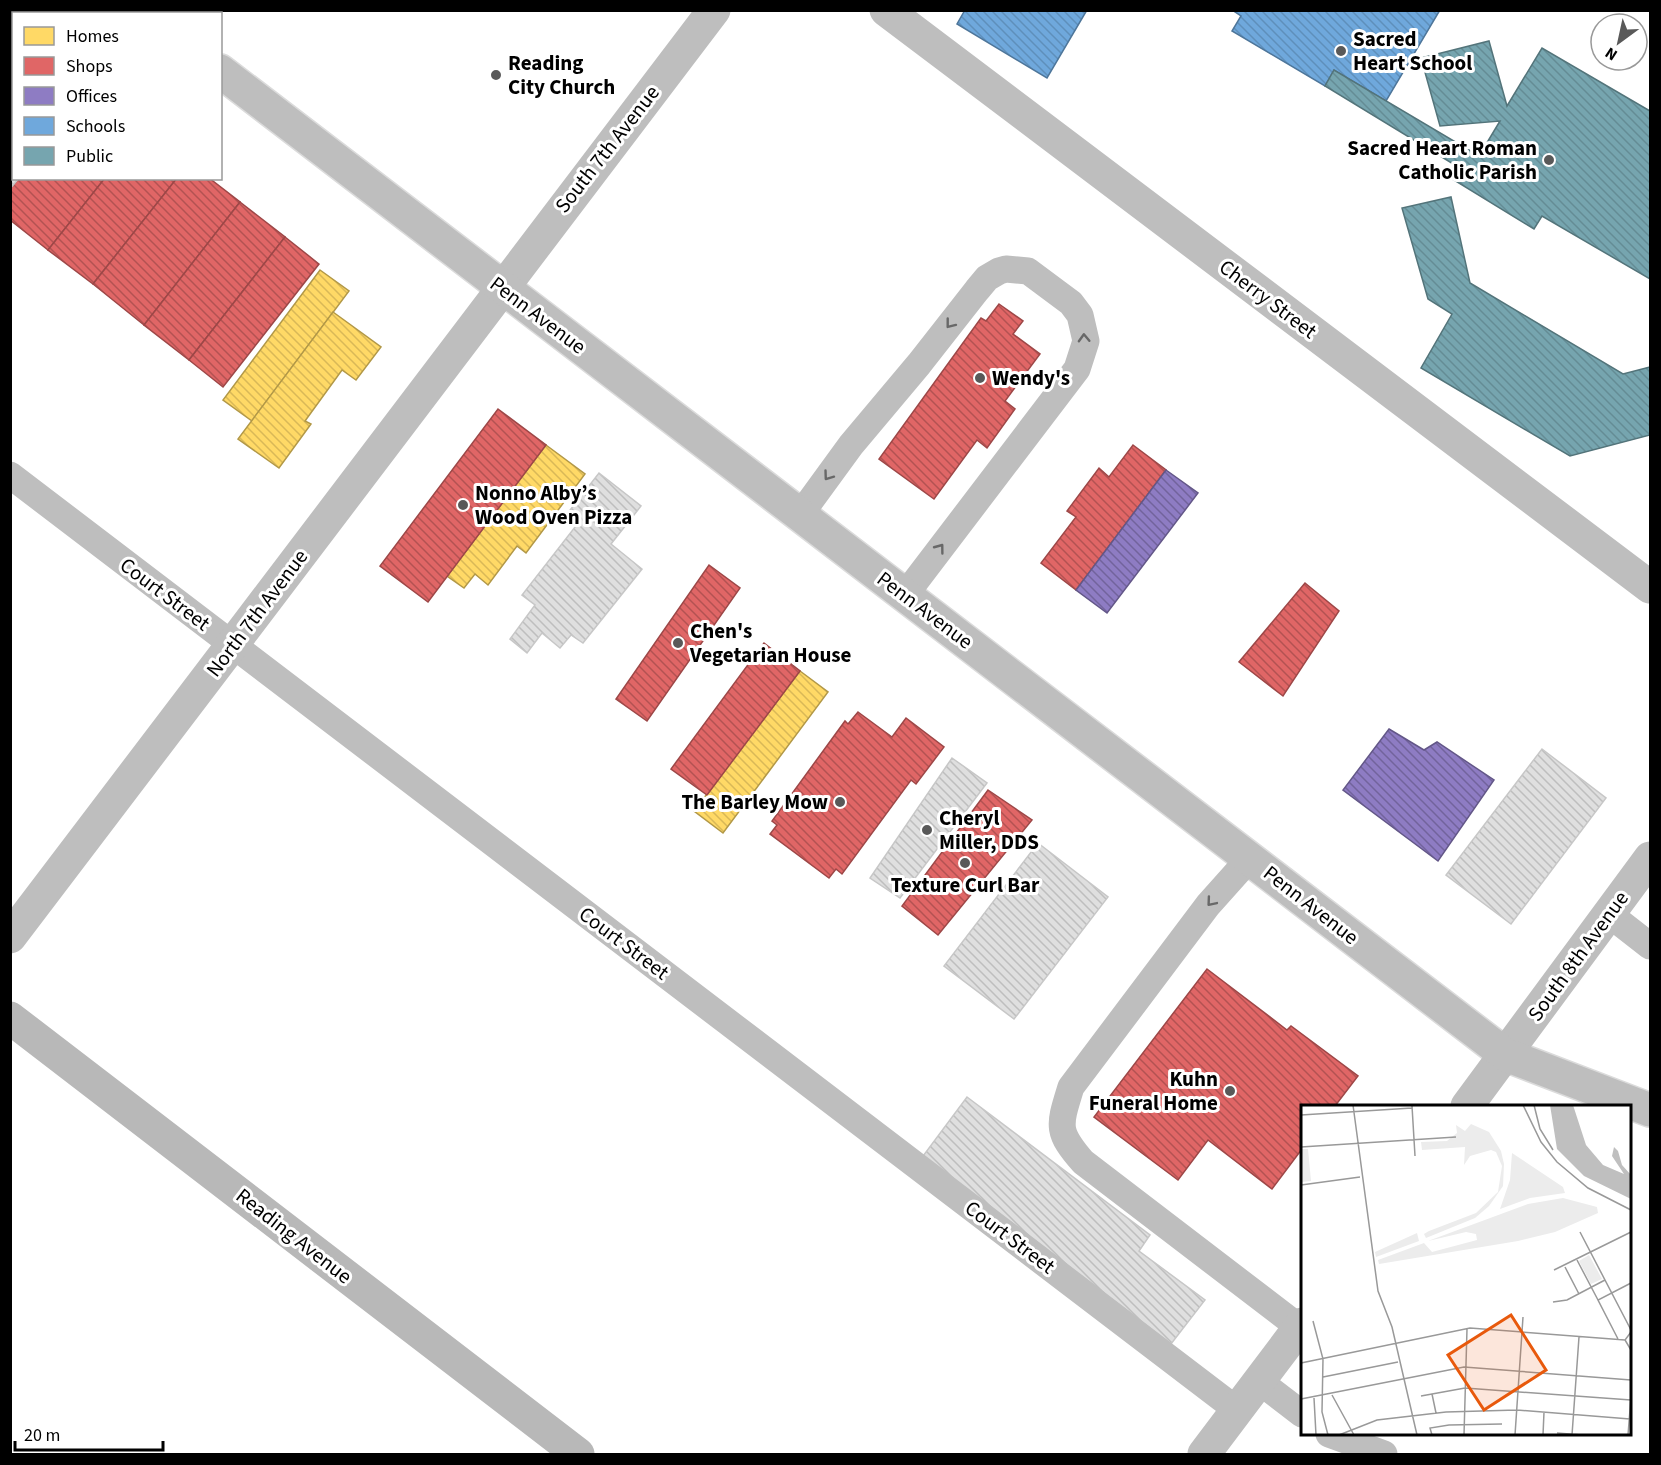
<svg xmlns="http://www.w3.org/2000/svg" width="1661" height="1465" font-family="'Source Sans 3',sans-serif">
	<style>
		.homes { fill: url(#homes-back-hatch); stroke: #b29847; stroke-width: 1.5 }
		.shops { fill: url(#shops-back-hatch); stroke: #9d4747; stroke-width: 1.5 }
		.offices { fill: url(#offices-back-hatch); stroke: #635788; stroke-width: 1.5 }
		.schools { fill: url(#schools-back-hatch); stroke: #4e769a; stroke-width: 1.5 }
		.public { fill: url(#public-back-hatch); stroke: #53747a; stroke-width: 1.5 }
		.building { fill: url(#building-back-hatch); stroke: #c7c7c7; stroke-width: 1.5 }
		.lines { fill: none; stroke-linecap: round; stroke-linejoin: round }
		.primary-casing { stroke: #dbdbdb; stroke-width: 36 }
		.lane { stroke: #bebebe; stroke-width: 27 }
		.street { stroke: #bebebe; stroke-width: 33 }
		.secondary { stroke: #b8b8b8; stroke-width: 33 }
		.primary { stroke: #bebebe; stroke-width: 33 }
		.oneway { stroke: #686868 }
		.poi-dot { fill: #595959; stroke: #fff; stroke-width: 2 }
		.labels { text-anchor: middle; dominant-baseline: central; stroke-width: 6; stroke-linejoin: round; paint-order: stroke }
		.poi-label { font-size: 21px; font-weight: bold; fill: #000; stroke: #fff; text-anchor: start }
		.street-label { font-size: 21px; fill: #000; stroke: #fff }
		.inset-road { fill: none; stroke: #999; stroke-width: 1.5 }
		.view { fill: #e8590c; fill-opacity: 0.15; stroke: #e8590c; stroke-width: 3 }
		.inset-edge { fill: none; stroke: #000; stroke-width: 3 }
	</style>
	<defs>
		<pattern id="homes-back-hatch" width="6" height="6" patternUnits="userSpaceOnUse" patternTransform="scale(1.5)"><rect width="6" height="6" fill="#ffd966"/><path d="M-1 5l2 2M0 0l6 6M5-1l2 2" fill="none" stroke="#d9b857"/></pattern>
		<pattern id="shops-back-hatch" width="6" height="6" patternUnits="userSpaceOnUse" patternTransform="scale(1.5)"><rect width="6" height="6" fill="#e06666"/><path d="M-1 5l2 2M0 0l6 6M5-1l2 2" fill="none" stroke="#b35252"/></pattern>
		<pattern id="offices-back-hatch" width="6" height="6" patternUnits="userSpaceOnUse" patternTransform="scale(1.5)"><rect width="6" height="6" fill="#8e7cc3"/><path d="M-1 5l2 2M0 0l6 6M5-1l2 2" fill="none" stroke="#72639c"/></pattern>
		<pattern id="schools-back-hatch" width="6" height="6" patternUnits="userSpaceOnUse" patternTransform="scale(1.5)"><rect width="6" height="6" fill="#6fa8dc"/><path d="M-1 5l2 2M0 0l6 6M5-1l2 2" fill="none" stroke="#5e8fbb"/></pattern>
		<pattern id="public-back-hatch" width="6" height="6" patternUnits="userSpaceOnUse" patternTransform="scale(1.5)"><rect width="6" height="6" fill="#76a5af"/><path d="M-1 5l2 2M0 0l6 6M5-1l2 2" fill="none" stroke="#648c95"/></pattern>
		<pattern id="building-back-hatch" width="6" height="6" patternUnits="userSpaceOnUse" patternTransform="scale(1.5)"><rect width="6" height="6" fill="#dfdfdf"/><path d="M-1 5l2 2M0 0l6 6M5-1l2 2" fill="none" stroke="#bebebe"/></pattern>
	</defs>
	<rect width="100%" height="100%" fill="#fff"/>
	<g class="homes">
		<path d="M 320,270 L 349,291 L 252,421 L 223,400 Z"/>
		<path d="M 333,312 L 381,347 L 356,380 L 342,370 L 305,421 L 311,424 L 279,468 L 238,439 Z"/>
		<path d="M 546,445 L 585,474 L 526,553 L 517,546 L 488,585 L 475,574 L 464,588 L 447,576 Z"/>
		<path d="M 800,671 L 828,692 L 723,833 L 694,811 Z"/>
	</g>
	<g class="shops">
		<path d="M 19,178 L 105,178 L 48,250 L 10,220 L 10,189 Z"/>
		<path d="M 105,178 L 177,178 L 93,284 L 48,250 Z"/>
		<path d="M 177,178 L 209,178 L 240,202 L 144,325 L 93,284 Z"/>
		<path d="M 240,202 L 285,237 L 189,360 L 144,325 Z"/>
		<path d="M 285,237 L 319,264 L 223,387 L 189,360 Z"/>
		<path d="M 999,304 L 1023,321 L 1013,334 L 1040,354 L 1005,401 L 1015,409 L 987,448 L 977,440 L 934,499 L 879,459 L 981,318 L 986,321 Z"/>
		<path d="M 498,409 L 546,445 L 428,602 L 380,566 Z"/>
		<path d="M 1133,445 L 1166,470 L 1076,590 L 1041,563 L 1076,517 L 1067,511 L 1099,468 L 1109,477 Z"/>
		<path d="M 709,565 L 740,588 L 647,721 L 616,699 Z"/>
		<path d="M 1305,583 L 1339,611 L 1283,696 L 1239,662 Z"/>
		<path d="M 764,643 L 800,671 L 707,795 L 671,769 Z"/>
		<path d="M 858,712 L 892,737 L 906,718 L 944,747 L 916,784 L 911,780 L 842,874 L 836,869 L 829,878 L 770,834 L 777,825 L 772,821 L 845,721 L 848,724 Z"/>
		<path d="M 988,790 L 1032,820 L 938,935 L 902,906 Z"/>
		<path d="M 1207,969 L 1287,1030 L 1291,1026 L 1358,1076 L 1335,1106 L 1302,1106 L 1302,1149 L 1272,1189 L 1208,1140 L 1178,1180 L 1094,1117 Z"/>
	</g>
	<g class="offices">
		<path d="M 1166,470 L 1198,493 L 1107,613 L 1076,590 Z"/>
		<path d="M 1389,729 L 1424,750 L 1437,742 L 1494,780 L 1438,861 L 1343,790 Z"/>
	</g>
	<g class="schools">
		<path d="M 965,10 L 1087,10 L 1047,78 L 957,24 Z"/>
		<path d="M 1232,10 L 1440,10 L 1386,101 L 1334,70 L 1325,86 L 1232,31 L 1241,16 Z"/>
	</g>
	<g class="public">
		<path d="M 1489,41 L 1507,106 L 1542,48 L 1650,111 L 1650,279 L 1542,216 L 1534,229 L 1449,177 L 1455,165 L 1325,86 L 1334,70 L 1479,156 L 1500,121 L 1440,126 L 1421,58 Z"/>
		<path d="M 1451,197 L 1470,283 L 1623,374 L 1650,367 L 1650,435 L 1570,456 L 1421,368 L 1452,314 L 1428,299 L 1402,208 Z"/>
	</g>
	<g class="building">
		<path d="M 10,21 L 14,23 L 14,100 L 10,103 Z"/>
		<path d="M 14,100 L 14,178 L 19,178 L 10,189 L 10,103 Z"/>
		<path d="M 599,473 L 641,506 L 611,544 L 642,569 L 583,643 L 571,635 L 560,648 L 542,633 L 527,653 L 510,639 L 535,605 L 522,595 L 579,522 L 567,514 Z"/>
		<path d="M 1542,749 L 1606,798 L 1511,924 L 1446,875 Z"/>
		<path d="M 952,758 L 987,783 L 900,898 L 870,878 Z"/>
		<path d="M 1038,843 L 1108,897 L 1014,1019 L 944,966 Z"/>
		<path d="M 967,1097 L 1150,1235 L 1139,1251 L 1205,1300 L 1171,1344 L 923,1156 Z"/>
	</g>
	<g class="lines">
		<defs>
			<g id="primary">
				<path d="M 141,10 L 145,14"/>
				<path d="M 220,71 L 1506,1055 L 1650,1110"/>
			</g>
		</defs>
		<use href="#primary" class="primary-casing"/>
		<g class="lane">
			<path d="M 10,475 L 1237,1410"/>
			<path d="M 800,515 L 851,445 L 919,364 L 977,290 L 987,278 L 999,271 L 1006,269 L 1028,271 L 1071,303 L 1080,315 L 1086,341 L 1077,369 L 905,595"/>
			<path d="M 1250,858 L 1208,905 L 1071,1087 C 1059,1126 1056,1131 1083,1162 L 1300,1328"/>
			<path d="M 1609,914 L 1650,946"/>
			<path d="M 1259,1381 L 1302,1414"/>
			<path d="M 1329,1434 L 1384,1454"/>
		</g>
		<g class="street">
			<path d="M 886,10 L 1650,587"/>
			<path d="M 10,937 C 246,629 477,318 714,10"/>
			<path d="M 1467,1106 L 1650,858"/>
			<path d="M 1204,1454 L 1302,1324"/>
		</g>
		<path class="secondary" d="M 10,1018 L 578,1454"/>
		<use href="#primary" class="primary"/>
	</g>
	<defs><path id="oneway-chevron" d="M-2-3.5L2.5 0L-2 3.5" fill="none" stroke-width="1.6" stroke-linecap="round" stroke-linejoin="round" transform="scale(1.5)"/></defs>
	<g class="oneway">
		<use href="#oneway-chevron" transform="translate(950 324) rotate(128)"/>
		<use href="#oneway-chevron" transform="translate(1084 338) rotate(-92)"/>
		<use href="#oneway-chevron" transform="translate(828 476) rotate(126)"/>
		<use href="#oneway-chevron" transform="translate(940 548) rotate(-53)"/>
		<use href="#oneway-chevron" transform="translate(1211 902) rotate(130)"/>
	</g>
	<g class="poi-dot">
		<circle cx="1341" cy="51" r="6"/>
		<circle cx="496" cy="75" r="6"/>
		<circle cx="1549" cy="160" r="6"/>
		<circle cx="980" cy="378" r="6"/>
		<circle cx="463" cy="505" r="6"/>
		<circle cx="678" cy="643" r="6"/>
		<circle cx="840" cy="802" r="6"/>
		<circle cx="927" cy="830" r="6"/>
		<circle cx="965" cy="863" r="6"/>
		<circle cx="1230" cy="1091" r="6"/>
	</g>
	<g class="labels">
		<g class="poi-label">
			<text x="1353" y="39">Sacred<tspan x="1353" dy="24">Heart School</tspan></text>
			<text x="508" y="63">Reading<tspan x="508" dy="24">City Church</tspan></text>
			<text x="1537" y="148" text-anchor="end">Sacred Heart Roman<tspan x="1537" dy="24">Catholic Parish</tspan></text>
			<text x="992" y="378">Wendy's</text>
			<text x="475" y="493">Nonno Alby’s<tspan x="475" dy="24">Wood Oven Pizza</tspan></text>
			<text x="690" y="631">Chen's<tspan x="690" dy="24">Vegetarian House</tspan></text>
			<text x="828" y="802" text-anchor="end">The Barley Mow</text>
			<text x="939" y="818">Cheryl<tspan x="939" dy="24">Miller, DDS</tspan></text>
			<text x="965" y="885" text-anchor="middle">Texture Curl Bar</text>
			<text x="1218" y="1079" text-anchor="end">Kuhn<tspan x="1218" dy="24">Funeral Home</tspan></text>
		</g>
		<g class="street-label">
			<text transform="translate(607 149) rotate(-52)">South 7th Avenue</text>
			<text transform="translate(1268 299) rotate(37)">Cherry Street</text>
			<text transform="translate(538 315) rotate(37)">Penn Avenue</text>
			<text transform="translate(165 594) rotate(37)">Court Street</text>
			<text transform="translate(925 610) rotate(37)">Penn Avenue</text>
			<text transform="translate(257 613) rotate(-53)">North 7th Avenue</text>
			<text transform="translate(1311 905) rotate(38)">Penn Avenue</text>
			<text transform="translate(624 943) rotate(37)">Court Street</text>
			<text transform="translate(1578 956) rotate(-54)">South 8th Avenue</text>
			<text transform="translate(294 1236) rotate(38)">Reading Avenue</text>
			<text transform="translate(1010 1237) rotate(37)">Court Street</text>
		</g>
	</g>
	<g transform="translate(1301 1105)">
		<rect width="330" height="330" fill="#fff"/>
		<path d="M 0,44 L 7,44 L 10,76 L 0,77 ZM 211,48 L 262,82 L 264,88 L 229,93 L 199,104 L 209,75 ZM 262,93 L 296,102 L 297,108 L 254,127 L 217,136 L 78,159 L 77,155 L 123,138 L 131,147 L 176,135 L 175,129 L 165,127 L 127,136 L 227,99 ZM 288,150 L 301,174 L 290,179 L 278,156 Z" fill="#ececec"/>
		<path d="M 170,19 L 188,27 L 200,46 L 203,59 L 202,81 L 188,101 L 174,113 L 125,133 L 123,129 L 128,126 L 175,108 L 197,87 L 201,61 L 195,47 L 190,45 L 169,51 L 163,60 L 164,42 L 121,45 L 120,37 L 146,36 L 156,28 L 155,20 L 164,26 ZM 116,128 L 118,136 L 75,152 L 74,147 Z" fill="#ececec"/>
		<path d="M 249,0 L 272,0 L 285,40 L 302,60 L 323,69 L 311,51 L 313,42 L 317,46 L 321,60 L 330,70 L 330,94 L 283,71 L 256,44 Z" fill="#bfbfbf"/>
		<path class="inset-road" d="M 52,0 L 77,186 L 91,222 L 116,330M 222,0 L 240,37 L 256,57 L 287,83 L 330,105M 233,0 L 239,24 L 252,45M 111,1 L 114,51M 0,10 L 111,3M 0,42 L 155,32M 0,80 L 59,72M 279,127 L 330,225M 276,155 L 297,195M 264,162 L 278,189M 253,165 L 330,127M 252,197 L 266,195 L 304,175M 12,216 L 22,254 L 21,307 L 27,330M 330,227 L 324,235 L 330,245M 317,234 L 297,195 L 330,178M 0,258 L 169,223 L 324,235M 22,272 L 97,257M 131,289 L 135,308M 31,290 L 53,330M 120,291 L 164,283 L 330,295M 13,293 L 15,330M 0,294 L 163,262 L 330,275M 256,328 L 281,330M 38,330 L 76,315 L 145,307 L 216,305 L 329,314M 131,330 L 129,323 L 148,320 L 201,319M 163,330 L 166,224M 214,330 L 222,212M 242,330 L 243,307M 271,330 L 278,232M 327,330 L 330,292"/>
		<path class="view" d="M 210,210 L 245,265 L 183,305 L 147,250 Z"/>
		<rect width="330" height="330" class="inset-edge"/>
	</g>
	<rect width="1661" height="1465" fill="none" stroke="#000000" stroke-width="24"/>
	<rect x="12" y="12" width="210" height="168" fill="#ffffff" stroke="#999999" stroke-width="1.5"/>
	<rect x="24" y="27" width="30" height="18" fill="#ffd966" stroke="#999999" stroke-width="1.5"/>
	<text x="66" y="42" font-size="18" fill="#000000">Homes</text>
	<rect x="24" y="57" width="30" height="18" fill="#e06666" stroke="#999999" stroke-width="1.5"/>
	<text x="66" y="72" font-size="18" fill="#000000">Shops</text>
	<rect x="24" y="87" width="30" height="18" fill="#8e7cc3" stroke="#999999" stroke-width="1.5"/>
	<text x="66" y="102" font-size="18" fill="#000000">Offices</text>
	<rect x="24" y="117" width="30" height="18" fill="#6fa8dc" stroke="#999999" stroke-width="1.5"/>
	<text x="66" y="132" font-size="18" fill="#000000">Schools</text>
	<rect x="24" y="147" width="30" height="18" fill="#76a5af" stroke="#999999" stroke-width="1.5"/>
	<text x="66" y="162" font-size="18" fill="#000000">Public</text>
	<g transform="translate(1619 42) rotate(213)"><circle r="28" fill="#ffffff" stroke="#999999" stroke-width="1.5"/>
	<path d="M0-4.5L10 22L0 15L-10 22Z" fill="#595959"/>
	<text y="-9" font-size="16" font-weight="bold" text-anchor="middle" fill="#000000">N</text>
	</g>
	<path d="M15 1441v9h148v-9" fill="none" stroke="#000000" stroke-width="3"/>
	<text x="24" y="1441" font-size="18" fill="#000000" stroke="#ffffff" stroke-width="4.5" paint-order="stroke">20 m</text>
</svg>
